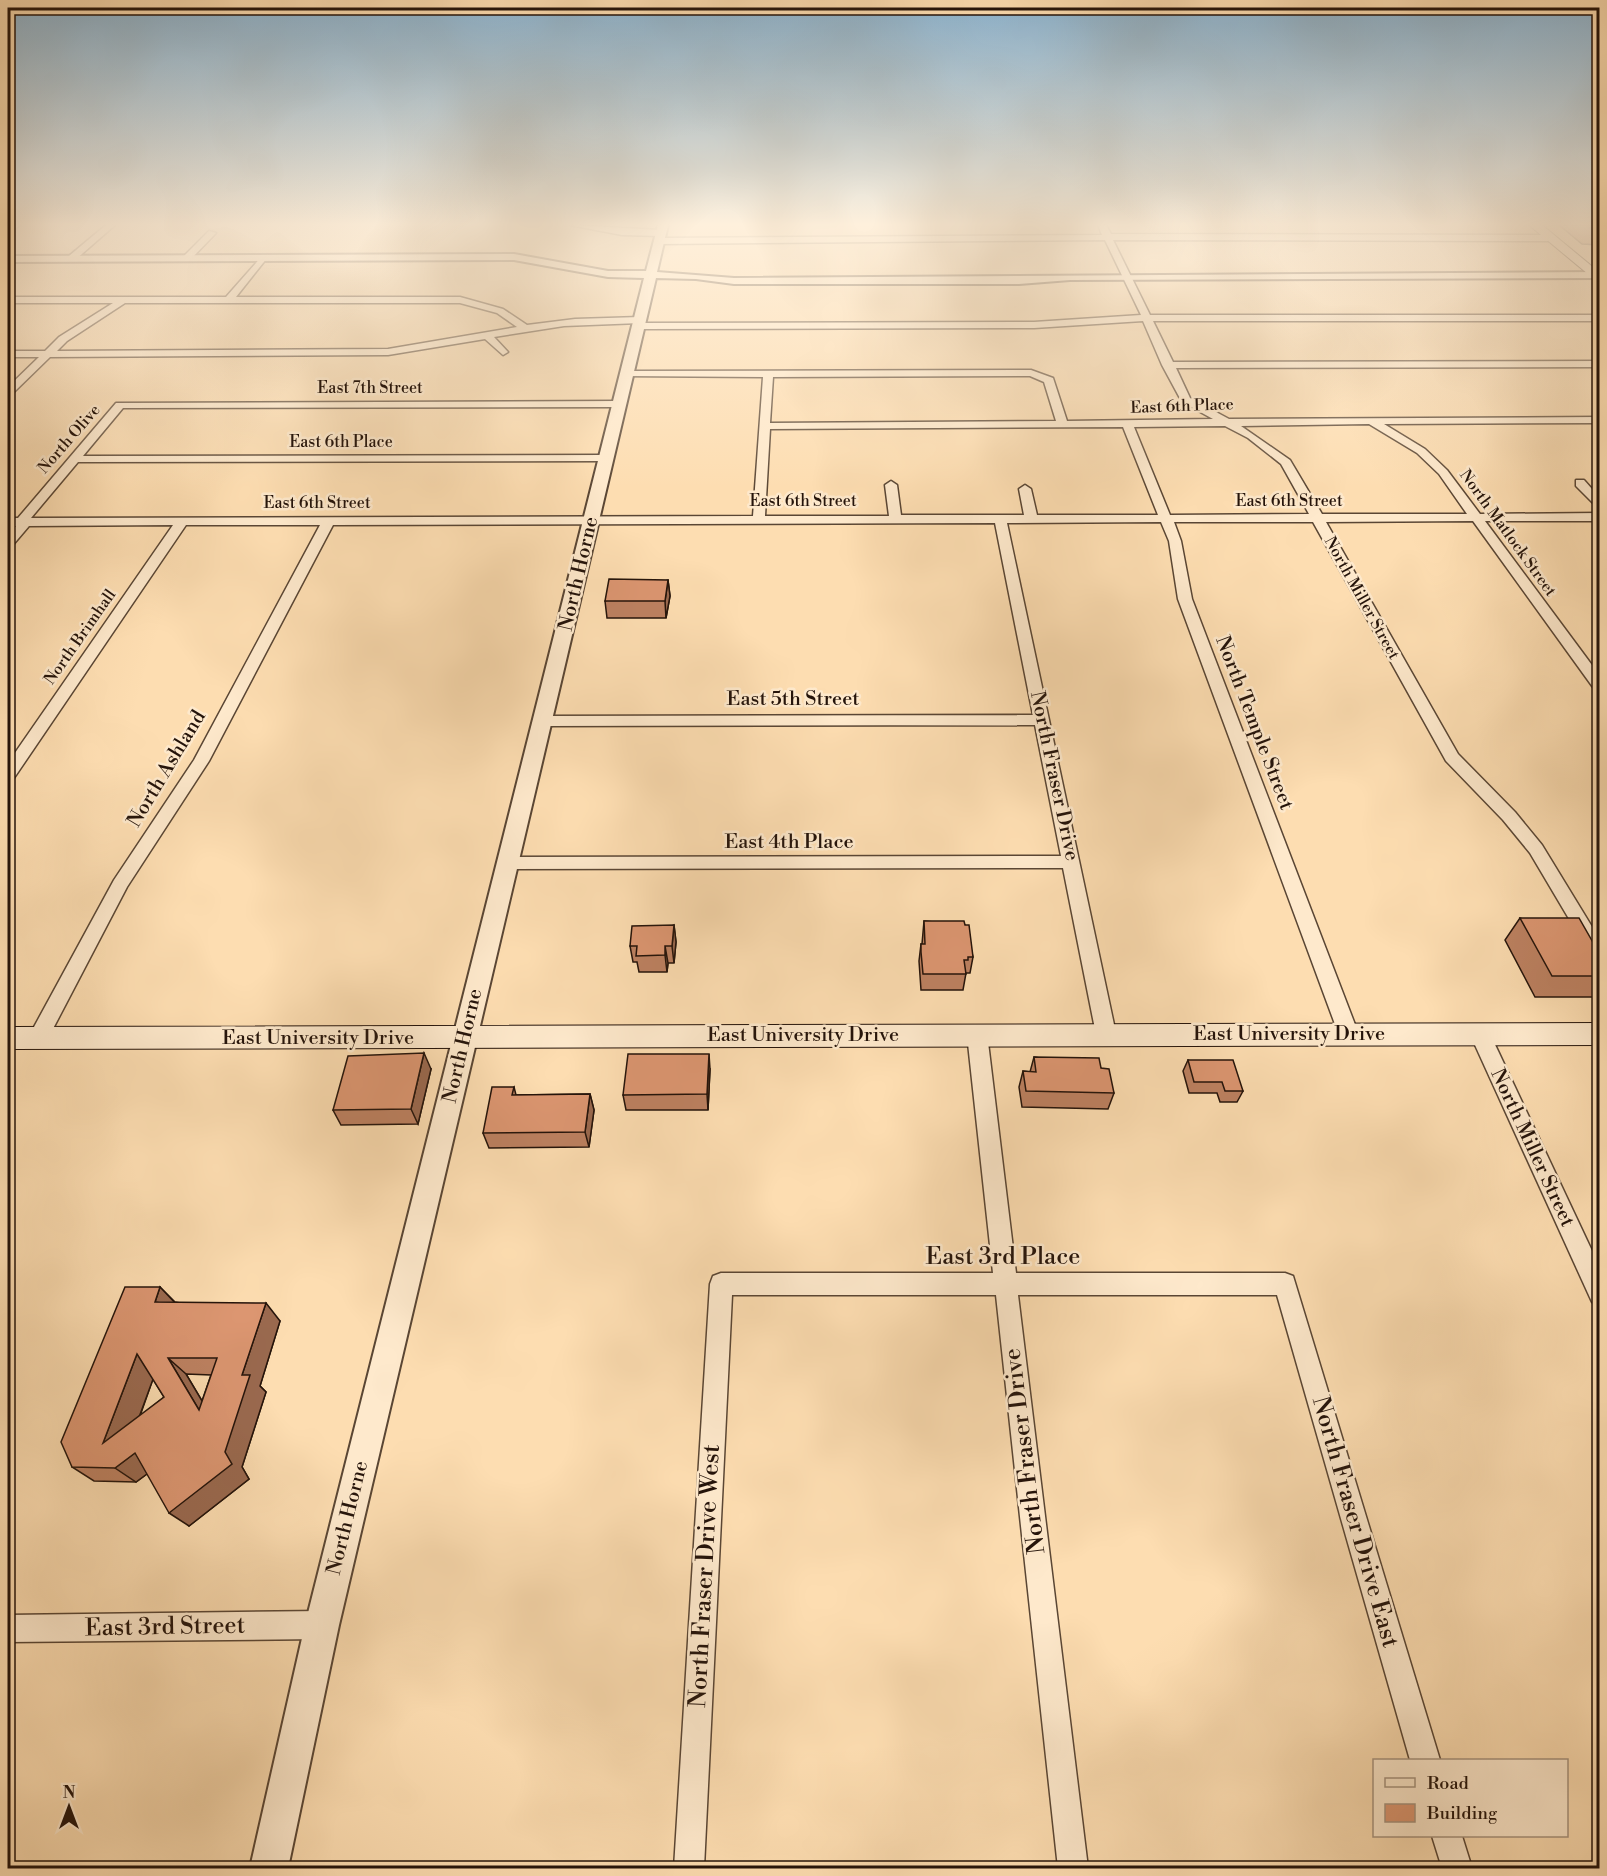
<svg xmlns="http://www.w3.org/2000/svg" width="1607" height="1876" font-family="'Libre Bodoni',serif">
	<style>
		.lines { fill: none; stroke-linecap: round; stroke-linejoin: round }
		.minor-casing { stroke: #5a4634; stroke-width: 3 }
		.tertiary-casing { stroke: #5a4634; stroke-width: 4 }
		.secondary-casing { stroke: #24130a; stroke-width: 2 }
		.minor { fill: #fee9cc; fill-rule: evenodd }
		.tertiary { fill: #fee9cc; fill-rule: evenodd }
		.secondary { fill: #fee9cc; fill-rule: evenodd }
		.wall { fill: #bd8161; stroke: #24130a; stroke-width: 1.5; fill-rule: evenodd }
		.shaded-wall { fill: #9a694f; stroke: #24130a; stroke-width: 1.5 }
		.building { fill: #dc9671; stroke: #24130a; stroke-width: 1.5; fill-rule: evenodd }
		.labels { text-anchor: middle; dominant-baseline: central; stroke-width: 5; stroke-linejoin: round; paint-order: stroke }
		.far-street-label { font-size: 16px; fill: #24130a; stroke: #fee9cc }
		.street-label { font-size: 20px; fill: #24130a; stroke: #fee9cc }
		.near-street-label { font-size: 24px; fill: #24130a; stroke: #fee9cc }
	</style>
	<rect width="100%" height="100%" fill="#fdddb1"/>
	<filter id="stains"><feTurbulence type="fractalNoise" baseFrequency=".00333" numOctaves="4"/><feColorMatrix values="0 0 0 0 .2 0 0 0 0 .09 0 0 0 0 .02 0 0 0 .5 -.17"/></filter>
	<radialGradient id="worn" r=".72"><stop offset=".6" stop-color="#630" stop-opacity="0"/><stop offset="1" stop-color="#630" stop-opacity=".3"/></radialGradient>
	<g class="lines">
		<defs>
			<g id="minor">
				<path d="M 11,225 L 20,225 L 8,234 L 8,228 Z"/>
				<path d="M 106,225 L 115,225 L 75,260 L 69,260 L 69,256 Z"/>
				<path d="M 570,225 L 661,230 L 665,233 L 661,236 L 622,235 Z"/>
				<path d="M 1098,225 L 1106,225 L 1111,234 L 1551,235 L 1555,238 L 1551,241 L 1113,240 L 1150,315 L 1600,315 L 1600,321 L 1153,321 L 1173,362 L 1600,361 L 1600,367 L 1176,368 L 1190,398 L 1229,419 L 1600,417 L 1600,423 L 1384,424 L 1425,449 L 1447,470 L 1480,514 L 1600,513 L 1600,521 L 1485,521 L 1600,676 L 1600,691 L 1595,690 L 1473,521 L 1326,522 L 1458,754 L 1515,812 L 1542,845 L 1600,940 L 1600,963 L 1594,961 L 1530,853 L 1503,820 L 1446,761 L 1313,522 L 1174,522 L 1181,541 L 1192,599 L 1359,1035 L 1356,1041 L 1349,1043 L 1342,1041 L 1339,1035 L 1178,599 L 1169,541 L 1161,522 L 1007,523 L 1116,1034 L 1113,1040 L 1106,1042 L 1099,1040 L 1096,1034 L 1063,868 L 507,869 L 499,863 L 507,857 L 1061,856 L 1035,725 L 544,726 L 536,721 L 544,716 L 1033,715 L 995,523 L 333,525 L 209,761 L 127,887 L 45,1044 L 38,1046 L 31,1044 L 28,1038 L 114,880 L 194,760 L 320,525 L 186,525 L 14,778 L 8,779 L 8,763 L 173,525 L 29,526 L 12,546 L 8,547 L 8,535 L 16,526 L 8,526 L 8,518 L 18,518 L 116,403 L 619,401 L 624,404 L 619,407 L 123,408 L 83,456 L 607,455 L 613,458 L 607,461 L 78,462 L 31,518 L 753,516 L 763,377 L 622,376 L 621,374 L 626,371 L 1031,370 L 1053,378 L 1067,421 L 1213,419 L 1182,402 L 1162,365 L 1143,321 L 1034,328 L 639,329 L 634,326 L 639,323 L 1034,322 L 1141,315 L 1105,240 L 659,244 L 655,241 L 659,238 L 1102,235 ZM 1030,376 L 1044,382 L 1056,421 L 770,423 L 773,377 ZM 1369,424 L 1417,453 L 1439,474 L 1467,514 L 1322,514 L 1290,460 L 1241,426 ZM 1225,426 L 1248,438 L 1281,464 L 1309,514 L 1170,515 L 1134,427 ZM 1123,427 L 1158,515 L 1037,515 L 1031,489 L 1025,485 L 1019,489 L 1024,515 L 901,515 L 897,485 L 891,481 L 885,485 L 889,516 L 765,516 L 770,429 Z"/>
				<path d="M 209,231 L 216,233 L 190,260 L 184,260 L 184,256 Z"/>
				<path d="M 263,255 L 267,258 L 236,297 L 460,297 L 503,309 L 527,325 L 575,319 L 640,317 L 645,320 L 640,323 L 564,326 L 494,337 L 508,352 L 503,355 L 485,339 L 388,355 L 50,357 L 12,394 L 8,395 L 8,387 L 39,357 L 8,357 L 8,351 L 45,351 L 59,337 L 113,303 L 8,303 L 8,297 L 226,297 ZM 125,303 L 460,303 L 497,313 L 517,327 L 388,349 L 57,351 L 67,341 Z"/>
				<path d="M 1576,480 L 1584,480 L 1600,498 L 1600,510 L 1576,486 Z"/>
				<path d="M 977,1026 L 984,1028 L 987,1034 L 1016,1273 L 1285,1273 L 1293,1276 L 1440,1760 L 1410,1760 L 1277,1295 L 1018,1295 L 1088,1868 L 1058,1868 L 996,1295 L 732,1295 L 704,1868 L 674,1868 L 710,1284 L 713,1276 L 721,1273 L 993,1273 L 967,1034 L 970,1028 Z"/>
				<path d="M 1480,1026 L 1487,1028 L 1490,1034 L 1600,1268 L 1600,1305 L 1592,1302 L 1470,1034 L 1473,1028 Z"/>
				<path d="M 322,1611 L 332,1615 L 336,1625 L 332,1635 L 322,1639 L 8,1642 L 8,1615 Z"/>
				<path d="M 1432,1836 L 1462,1836 L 1472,1868 L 1442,1868 Z"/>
			</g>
			<path id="tertiary" d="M 658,225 L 668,225 L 657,272 L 734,278 L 1600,272 L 1600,278 L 1070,280 L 1019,284 L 734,284 L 696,279 L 656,278 L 339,1625 L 288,1868 L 250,1868 L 305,1625 L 644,278 L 608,277 L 514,260 L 8,262 L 8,256 L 514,254 L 608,271 L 646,271 Z"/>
			<g id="secondary">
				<path d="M 1529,225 L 1542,225 L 1600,273 L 1600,284 Z"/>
				<path d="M 1600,1023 L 1600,1045 L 8,1049 L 8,1027 Z"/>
			</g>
		</defs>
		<use href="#minor" class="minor-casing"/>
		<use href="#tertiary" class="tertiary-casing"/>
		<use href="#secondary" class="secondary-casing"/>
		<use href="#minor" class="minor"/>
		<use href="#tertiary" class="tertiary"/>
		<use href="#secondary" class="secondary"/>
	</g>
	<g class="wall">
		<path d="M 1559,225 L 1599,225 L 1599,245 L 1582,244 Z"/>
		<path d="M 668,580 L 670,596 L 666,618 L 607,618 L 605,601 Z"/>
		<path d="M 1520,918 L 1599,953 L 1599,992 L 1595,997 L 1535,997 L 1505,940 Z"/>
		<path d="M 924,921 L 965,925 L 973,957 L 970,973 L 966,973 L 963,990 L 921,990 L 919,961 L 921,944 L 922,944 Z"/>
		<path d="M 674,925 L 676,942 L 674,963 L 668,963 L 667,972 L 639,972 L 637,962 L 633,962 L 630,946 Z"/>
		<path d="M 1034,1057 L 1101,1068 L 1114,1093 L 1108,1109 L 1022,1107 L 1019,1087 L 1023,1071 L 1030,1072 Z"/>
		<path d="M 1188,1060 L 1243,1091 L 1237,1102 L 1220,1102 L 1217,1093 L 1189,1093 L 1183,1071 Z"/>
		<path d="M 431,1069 L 418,1124 L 341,1125 L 333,1110 Z"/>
		<path d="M 710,1069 L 708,1110 L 626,1110 L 623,1095 Z"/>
		<path d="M 514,1087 L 516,1095 L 590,1094 L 594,1110 L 589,1147 L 489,1148 L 483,1133 Z"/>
		<path d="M 160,1287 L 175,1302 L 280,1321 L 260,1386 L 266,1392 L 242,1467 L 249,1479 L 189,1526 L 147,1474 L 136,1482 L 94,1481 L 72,1467 ZM 186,1374 L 211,1375 L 202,1401 ZM 153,1379 L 164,1397 L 140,1416 Z"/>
	</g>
	<g class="shaded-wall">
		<path d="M 668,580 L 670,596 L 666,618 L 665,601 Z"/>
		<path d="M 674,925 L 676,942 L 674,963 L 672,946 Z"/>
		<path d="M 665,946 L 668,963 L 667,972 L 665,955 Z"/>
		<path d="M 424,1053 L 431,1069 L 418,1124 L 411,1109 Z"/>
		<path d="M 709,1054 L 710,1069 L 708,1110 L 707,1094 Z"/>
		<path d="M 590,1094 L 594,1110 L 589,1147 L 585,1132 Z"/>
		<path d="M 160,1287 L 178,1306 L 155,1302 Z"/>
		<path d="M 266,1303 L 280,1321 L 260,1386 L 266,1392 L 242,1467 L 249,1479 L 189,1526 L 169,1513 L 225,1452 L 242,1375 Z"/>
		<path d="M 137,1354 L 156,1371 L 124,1458 L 103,1443 Z"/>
		<path d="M 168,1358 L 186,1374 L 217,1426 L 199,1410 Z"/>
		<path d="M 135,1453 L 155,1468 L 136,1482 L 115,1468 Z"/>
	</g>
	<g class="building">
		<path d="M 1586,225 L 1599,225 L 1599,229 L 1590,228 Z"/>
		<path d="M 609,579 L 668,580 L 665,601 L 605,601 Z"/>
		<path d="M 1520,918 L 1579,918 L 1599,953 L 1599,976 L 1552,976 Z"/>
		<path d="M 924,921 L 964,921 L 965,925 L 969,925 L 973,957 L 968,957 L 968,960 L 964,960 L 966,974 L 923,974 L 921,952 L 921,944 L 925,944 Z"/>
		<path d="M 674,925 L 672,946 L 665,946 L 665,955 L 636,956 L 637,946 L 630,946 L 632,926 Z"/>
		<path d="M 424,1053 L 411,1109 L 333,1110 L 348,1056 Z"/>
		<path d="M 628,1054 L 709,1054 L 707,1094 L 623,1095 Z"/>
		<path d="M 1034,1057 L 1099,1058 L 1101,1068 L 1109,1069 L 1114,1093 L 1026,1091 L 1023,1071 L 1036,1072 Z"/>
		<path d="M 1188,1060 L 1233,1060 L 1243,1091 L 1225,1091 L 1222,1082 L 1194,1082 Z"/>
		<path d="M 492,1087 L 514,1087 L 512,1095 L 590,1094 L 585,1132 L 483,1133 Z"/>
		<path d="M 125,1287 L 160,1287 L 155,1302 L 266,1303 L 242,1375 L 250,1375 L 225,1452 L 232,1464 L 169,1513 L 135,1453 L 115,1468 L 72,1467 L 61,1442 ZM 137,1354 L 164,1397 L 103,1443 ZM 168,1358 L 217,1358 L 199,1410 Z"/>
	</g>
	<linearGradient id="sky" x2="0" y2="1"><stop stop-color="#8cb6d4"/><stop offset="0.46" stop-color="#fef0dc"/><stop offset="1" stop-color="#fef0dc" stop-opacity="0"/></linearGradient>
	<rect width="1607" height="488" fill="url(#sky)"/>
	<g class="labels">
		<g class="far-street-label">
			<text x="370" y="388">East 7th Street</text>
			<text transform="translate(1182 406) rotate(-2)">East 6th Place</text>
			<text transform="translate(69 439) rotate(-49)">North Olive</text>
			<text x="341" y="442">East 6th Place</text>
			<text x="803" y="501">East 6th Street</text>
			<text x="1289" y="501">East 6th Street</text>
			<text x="317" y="503">East 6th Street</text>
			<text transform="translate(1508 533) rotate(54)">North Matlock Street</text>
			<text transform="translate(1362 598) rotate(61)">North Miller Street</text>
			<text transform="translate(80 637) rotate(-55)">North Brimhall</text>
		</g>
		<g class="street-label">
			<text transform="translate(579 574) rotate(-77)">North Horne</text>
			<text x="793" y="699">East 5th Street</text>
			<text transform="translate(1254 723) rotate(69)">North Temple Street</text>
			<text transform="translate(167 769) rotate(-59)">North Ashland</text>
			<text transform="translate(1054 776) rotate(78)">North Fraser Drive</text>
			<text x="789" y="842">East 4th Place</text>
			<text x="1289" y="1034">East University Drive</text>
			<text x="803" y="1035">East University Drive</text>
			<text x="318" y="1038">East University Drive</text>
			<text transform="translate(463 1046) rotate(-77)">North Horne</text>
			<text transform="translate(1532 1148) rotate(65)">North Miller Street</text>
			<text transform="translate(348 1518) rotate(-76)">North Horne</text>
		</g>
		<g class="near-street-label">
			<text x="1003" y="1257">East 3rd Place</text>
			<text transform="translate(1025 1451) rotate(-97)">North Fraser Drive</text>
			<text transform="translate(1355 1522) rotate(74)">North Fraser Drive East</text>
			<text transform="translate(705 1576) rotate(-87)">North Fraser Drive West</text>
			<text transform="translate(165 1627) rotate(-1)">East 3rd Street</text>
		</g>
	</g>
	<rect width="1607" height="1876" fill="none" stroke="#fdddb1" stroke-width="30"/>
	<rect x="9" y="9" width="1589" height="1858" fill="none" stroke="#24130a" stroke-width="3"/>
	<rect x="15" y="15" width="1577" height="1846" fill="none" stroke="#24130a" stroke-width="1.5"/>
	<rect x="1373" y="1759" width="195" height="78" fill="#fee9cc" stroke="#a7937e" stroke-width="1.5"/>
	<rect x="1385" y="1778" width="30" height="9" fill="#fee9cc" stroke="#a7937e" stroke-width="1.5"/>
	<text x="1427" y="1789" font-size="18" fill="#24130a">Road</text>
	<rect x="1385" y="1804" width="30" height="18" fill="#dc9671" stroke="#a7937e" stroke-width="1.5"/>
	<text x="1427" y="1819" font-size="18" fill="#24130a">Building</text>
	<g transform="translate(69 1807)" stroke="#fee9cc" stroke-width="4.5" paint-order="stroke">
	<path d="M0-4.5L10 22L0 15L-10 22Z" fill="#24130a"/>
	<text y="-9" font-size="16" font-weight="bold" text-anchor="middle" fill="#24130a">N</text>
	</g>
	<rect width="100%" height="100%" filter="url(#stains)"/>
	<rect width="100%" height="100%" fill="url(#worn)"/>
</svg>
